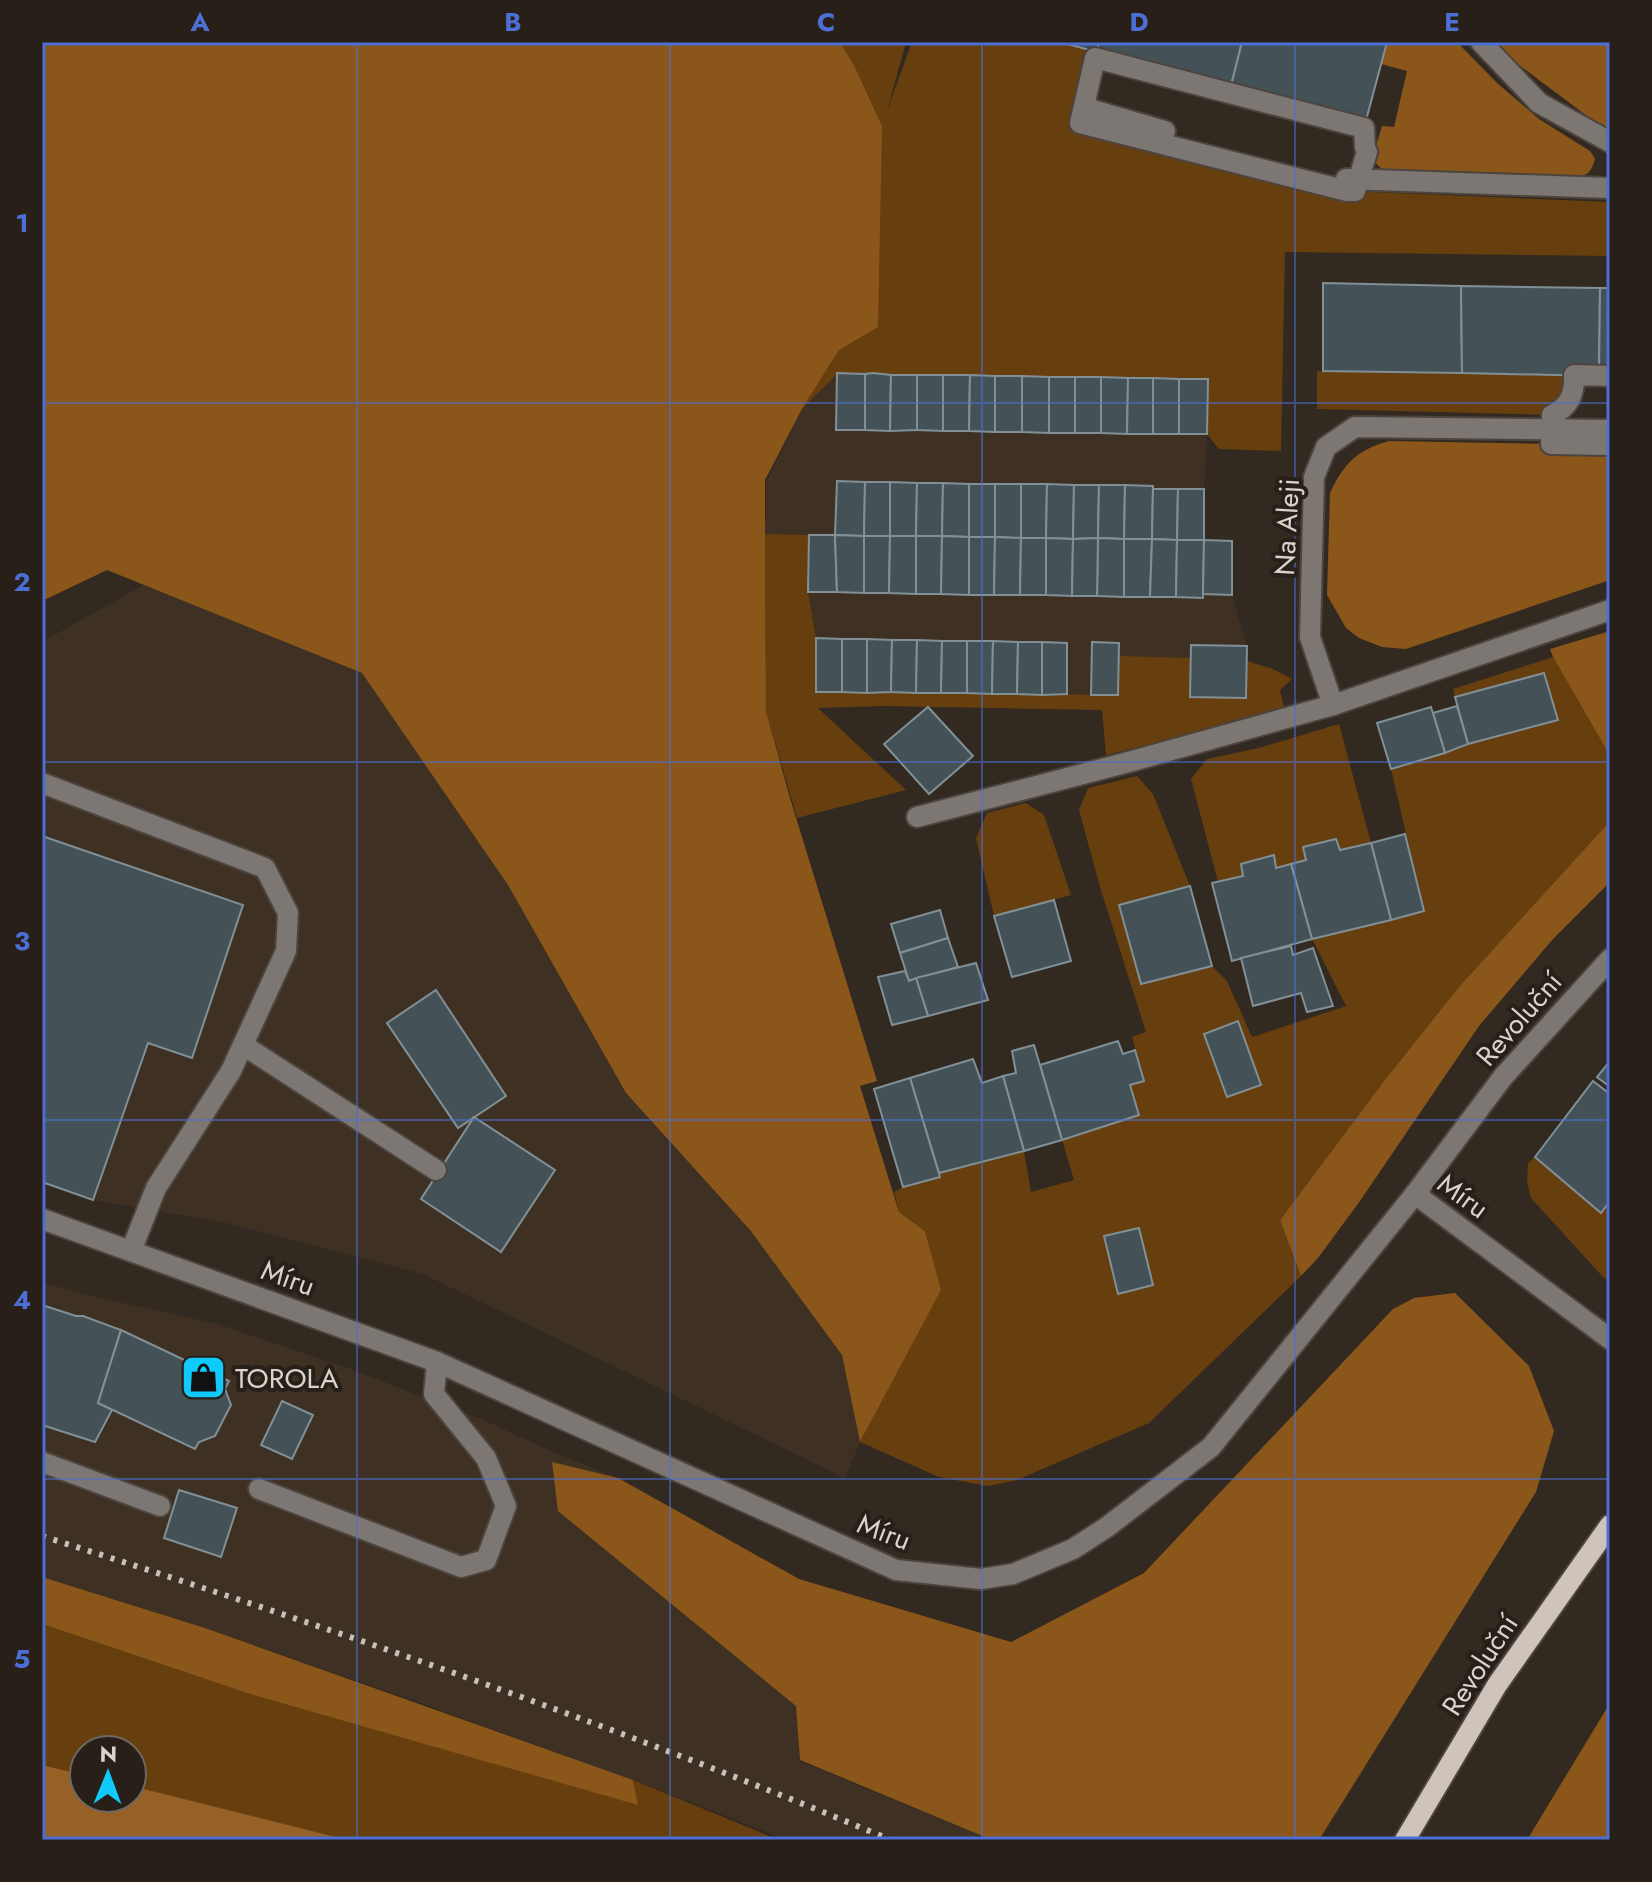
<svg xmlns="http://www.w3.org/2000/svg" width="1652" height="1882" font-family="Jost,sans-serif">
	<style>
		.built { fill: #3e3124 }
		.green { fill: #673e0e }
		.forest { fill: #8a561a }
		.water { fill: #966027 }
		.building { fill: #445257; stroke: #819096; stroke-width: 2 }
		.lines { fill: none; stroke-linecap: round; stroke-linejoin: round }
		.minor-casing { stroke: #4d443d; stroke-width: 24 }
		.major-casing { stroke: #4d443d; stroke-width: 24 }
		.minor { stroke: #7c7773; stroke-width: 20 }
		.major { stroke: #cec4bb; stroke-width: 20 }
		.rail { stroke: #c8c1bb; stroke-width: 6; stroke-dasharray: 4 8; stroke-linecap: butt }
		.grid { fill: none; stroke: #4c6fd5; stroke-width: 2; stroke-opacity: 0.55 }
		.labels { text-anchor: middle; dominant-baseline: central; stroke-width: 8; stroke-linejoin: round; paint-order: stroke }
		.street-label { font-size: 28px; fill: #d9d3cd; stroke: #282018 }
		.poi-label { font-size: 28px; fill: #d9d3cd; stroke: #282018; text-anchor: start }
		.neatline { fill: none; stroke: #4c6fd5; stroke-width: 3 }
		.grid-label { font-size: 26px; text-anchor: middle; font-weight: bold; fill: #4c6fd5 }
	</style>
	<rect width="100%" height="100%" fill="#322921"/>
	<g class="built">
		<path d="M 837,373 L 1208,379 L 1207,434 L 1204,489 L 1204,540 L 1232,541 L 1232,595 L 1247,646 L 1246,698 L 816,692 L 816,638 L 808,592 L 809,535 L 765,534 L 766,482 L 802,409 Z"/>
		<path d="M 144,585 L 362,673 L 508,885 L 626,1093 L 750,1230 L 842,1355 L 860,1442 L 845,1478 L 423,1274 L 231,1224 L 93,1200 L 42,1182 L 42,642 Z"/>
		<path d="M 42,1282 L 87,1295 L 218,1324 L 353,1370 L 490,1423 L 555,1453 L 618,1478 L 799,1579 L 857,1621 L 799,1761 L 992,1840 L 786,1840 L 633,1780 L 426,1705 L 205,1628 L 42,1577 Z"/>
	</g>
	<g class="green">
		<path d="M 840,42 L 906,42 L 887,111 L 912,42 L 1060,42 L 1097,52 L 1080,122 L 1347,191 L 1610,202 L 1610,256 L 1285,252 L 1281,451 L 1219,449 L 1207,434 L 1208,379 L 838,373 L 802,409 L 839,350 L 882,126 L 855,67 Z"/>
		<path d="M 1317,371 L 1574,375 L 1552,415 L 1317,409 Z"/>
		<path d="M 765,534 L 809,535 L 808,592 L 816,638 L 816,692 L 1117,695 L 1118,656 L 1191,658 L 1191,697 L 1246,698 L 1247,661 L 1273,669 L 1292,679 L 1280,690 L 1285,711 L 1106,755 L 1102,710 L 884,706 L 818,708 L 906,790 L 797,818 L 766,711 Z"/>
		<path d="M 1553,657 L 1610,756 L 1610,821 L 1458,988 L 1384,1081 L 1280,1220 L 1301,1276 L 1149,1423 L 1017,1480 L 988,1486 L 939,1477 L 860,1442 L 940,1290 L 925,1231 L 899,1212 L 894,1192 L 903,1187 L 940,1177 L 939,1173 L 1024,1151 L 1031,1192 L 1074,1180 L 1062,1140 L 1139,1115 L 1130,1085 L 1144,1080 L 1132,1037 L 1146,1032 L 1100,887 L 1079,810 L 1088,788 L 1137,776 L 1153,794 L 1190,886 L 1141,984 L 1212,966 L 1227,981 L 1252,1037 L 1346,1006 L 1312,939 L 1424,911 L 1391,769 L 1445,753 L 1468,744 L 1558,719 L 1544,673 L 1455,697 L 1453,689 Z"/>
		<path d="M 1339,724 L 1371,843 L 1340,850 L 1304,847 L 1306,860 L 1276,868 L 1274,856 L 1243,876 L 1218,882 L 1191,779 L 1207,759 L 1259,748 Z"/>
		<path d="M 1026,803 L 1044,815 L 1071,895 L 994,916 L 976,838 L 987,813 Z"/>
		<path d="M 1535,1157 L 1600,1212 L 1610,1201 L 1610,1280 L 1604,1278 L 1531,1198 L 1527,1181 L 1528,1163 Z"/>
		<path d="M 42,1624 L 250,1694 L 637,1804 L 633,1780 L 779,1840 L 348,1840 L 132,1786 L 132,1750 L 84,1750 L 84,1775 L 42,1765 Z"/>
	</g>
	<g class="forest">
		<path d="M 42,42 L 840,42 L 855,67 L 882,126 L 878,327 L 839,350 L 802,409 L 765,480 L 765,534 L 766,711 L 790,798 L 877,1081 L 860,1086 L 899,1212 L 925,1231 L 941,1290 L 860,1442 L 842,1355 L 750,1230 L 626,1093 L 508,885 L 362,673 L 107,570 L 42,601 Z"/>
		<path d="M 1387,42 L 1457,42 L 1497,83 L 1539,119 L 1590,151 L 1595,159 C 1591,173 1587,177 1572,177 L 1384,171 L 1372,160 L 1382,126 L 1394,127 L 1407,71 L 1381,64 Z"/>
		<path d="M 1494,42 L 1610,42 L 1610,130 L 1599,125 L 1515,62 Z"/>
		<path d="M 1389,441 L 1610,445 L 1610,580 L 1406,649 L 1382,647 L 1359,638 L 1346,628 L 1327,595 L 1330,493 C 1344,463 1357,450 1389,441 Z"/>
		<path d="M 1610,631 L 1610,756 L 1553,657 L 1550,649 Z"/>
		<path d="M 1610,821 L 1610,882 L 1553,939 L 1479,1026 L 1360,1201 L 1318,1258 L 1301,1276 L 1280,1220 L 1384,1081 L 1458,988 Z"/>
		<path d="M 1455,1293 L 1529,1366 L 1554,1431 L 1536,1492 L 1319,1840 L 992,1840 L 800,1760 L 796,1706 L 558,1511 L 552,1462 L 618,1478 L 799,1579 L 1011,1642 L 1144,1573 L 1393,1309 L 1414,1298 Z"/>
		<path d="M 42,1577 L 205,1628 L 633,1780 L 638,1805 L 250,1694 L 42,1624 Z"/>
		<path d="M 1610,1703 L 1610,1840 L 1527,1840 Z"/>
	</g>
	<path class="water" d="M 42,1765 L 84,1775 L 84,1798 L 132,1798 L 132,1786 L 348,1840 L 42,1840 Z"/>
	<g class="building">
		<path d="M 1060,42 L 1099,42 L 1097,52 Z"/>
		<path d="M 1099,42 L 1242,42 L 1229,94 L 1095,58 Z"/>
		<path d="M 1242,42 L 1387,42 L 1364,128 L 1229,94 Z"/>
		<path d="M 1323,283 L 1461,286 L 1462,373 L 1323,371 Z"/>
		<path d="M 1461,286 L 1600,288 L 1599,376 L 1462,373 Z"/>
		<path d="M 1600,288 L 1610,288 L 1610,376 L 1599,376 Z"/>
		<path d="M 837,373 L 865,374 L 865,430 L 836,430 Z"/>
		<path d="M 873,373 L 891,375 L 890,431 L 865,430 L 865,374 Z"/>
		<path d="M 891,375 L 917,375 L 917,430 L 890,431 Z"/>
		<path d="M 917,375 L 943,375 L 943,431 L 917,430 Z"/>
		<path d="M 943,375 L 970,375 L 969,431 L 943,431 Z"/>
		<path d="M 970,375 L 995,376 L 995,432 L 969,431 Z"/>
		<rect x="995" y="376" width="27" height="56"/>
		<path d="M 1022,376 L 1049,377 L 1049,433 L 1022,432 Z"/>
		<rect x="1049" y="377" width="26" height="56"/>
		<rect x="1075" y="377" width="26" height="56"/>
		<path d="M 1101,377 L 1128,378 L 1127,434 L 1101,433 Z"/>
		<path d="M 1128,378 L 1153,378 L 1153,434 L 1127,434 Z"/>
		<path d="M 1153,378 L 1179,379 L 1179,434 L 1153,434 Z"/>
		<path d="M 1179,379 L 1208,379 L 1207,434 L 1179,434 Z"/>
		<path d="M 837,481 L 865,482 L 864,536 L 835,535 Z"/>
		<path d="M 865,482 L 890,482 L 890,536 L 864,536 Z"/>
		<path d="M 890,482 L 917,483 L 916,536 L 890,536 Z"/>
		<path d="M 917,483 L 943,483 L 942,536 L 916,536 Z"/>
		<path d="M 943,483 L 969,484 L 969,537 L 942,536 Z"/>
		<rect x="969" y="484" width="26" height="53"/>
		<path d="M 995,484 L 1021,484 L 1021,538 L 995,537 Z"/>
		<path d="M 1021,484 L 1047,484 L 1046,538 L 1021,538 Z"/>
		<path d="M 1047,484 L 1074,485 L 1073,539 L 1046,538 Z"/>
		<path d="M 1074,485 L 1099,485 L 1098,538 L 1073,539 Z"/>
		<path d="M 1099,485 L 1125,485 L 1124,539 L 1098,538 Z"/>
		<path d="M 1125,485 L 1153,486 L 1152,539 L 1124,539 Z"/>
		<path d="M 1153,489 L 1178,489 L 1177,540 L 1152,539 Z"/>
		<path d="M 1178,489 L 1204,489 L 1204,540 L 1177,540 Z"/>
		<path d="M 809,535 L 835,535 L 837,592 L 808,592 Z"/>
		<path d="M 835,535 L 864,536 L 864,593 L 837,592 Z"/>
		<path d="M 864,536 L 890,536 L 889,593 L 864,593 Z"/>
		<path d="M 890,536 L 916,536 L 916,594 L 889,593 Z"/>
		<path d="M 916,536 L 942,536 L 941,594 L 916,594 Z"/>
		<path d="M 942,536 L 969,537 L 969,595 L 941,594 Z"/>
		<path d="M 969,537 L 995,537 L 994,595 L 969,595 Z"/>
		<path d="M 995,537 L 1021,538 L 1020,595 L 994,595 Z"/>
		<path d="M 1021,538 L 1046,538 L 1046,595 L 1020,595 Z"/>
		<path d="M 1046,538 L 1073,539 L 1072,596 L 1046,595 Z"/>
		<path d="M 1098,538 L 1124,539 L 1124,597 L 1097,596 Z"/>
		<path d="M 1098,538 L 1097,596 L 1072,596 L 1073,539 Z"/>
		<path d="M 1124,539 L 1152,539 L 1150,597 L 1124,597 Z"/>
		<path d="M 1152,539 L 1177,540 L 1176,597 L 1150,597 Z"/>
		<path d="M 1177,540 L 1204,540 L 1203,598 L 1176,597 Z"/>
		<path d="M 1204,540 L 1232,541 L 1232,595 L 1203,594 Z"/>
		<path d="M 816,638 L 842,639 L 842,692 L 816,692 Z"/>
		<path d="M 842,639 L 867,639 L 867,693 L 842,692 Z"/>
		<path d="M 867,639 L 892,640 L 891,692 L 867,693 Z"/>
		<path d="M 892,640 L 917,640 L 916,693 L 891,692 Z"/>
		<path d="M 917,640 L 942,641 L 941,693 L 916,693 Z"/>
		<path d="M 942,641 L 967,641 L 967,693 L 941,693 Z"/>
		<path d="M 967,641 L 993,641 L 992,694 L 967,693 Z"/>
		<path d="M 993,641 L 1018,642 L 1017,694 L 992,694 Z"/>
		<path d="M 1018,642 L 1042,642 L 1042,695 L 1017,694 Z"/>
		<path d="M 1042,642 L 1067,643 L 1067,694 L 1042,695 Z"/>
		<path d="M 1092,642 L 1119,643 L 1118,695 L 1091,695 Z"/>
		<path d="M 1191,645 L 1247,646 L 1246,698 L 1190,697 Z"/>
		<path d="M 1544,673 L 1558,720 L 1468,744 L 1455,697 Z"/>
		<path d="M 1457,706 L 1468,744 L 1445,753 L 1433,713 Z"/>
		<path d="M 928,707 L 973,756 L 929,794 L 884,744 Z"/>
		<path d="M 1431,707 L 1445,753 L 1391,769 L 1377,723 Z"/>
		<path d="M 1405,834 L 1424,911 L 1391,920 L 1371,843 Z"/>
		<path d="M 42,836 L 243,905 L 192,1058 L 148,1043 L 93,1200 L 42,1182 Z"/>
		<path d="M 1336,839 L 1340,850 L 1371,843 L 1391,920 L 1312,939 L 1291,864 L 1306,860 L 1303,847 Z"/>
		<path d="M 1274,855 L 1276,868 L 1291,864 L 1312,939 L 1232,961 L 1212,883 L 1243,876 L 1241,864 Z"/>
		<path d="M 1190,886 L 1212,966 L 1141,984 L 1119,905 Z"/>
		<path d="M 1054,900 L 1071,961 L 1012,977 L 994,916 Z"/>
		<path d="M 940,910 L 948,938 L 900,953 L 891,924 Z"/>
		<path d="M 948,938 L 958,967 L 909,981 L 900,953 Z"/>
		<path d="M 1291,946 L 1293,955 L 1313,948 L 1333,1006 L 1307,1012 L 1301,993 L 1253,1006 L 1241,958 Z"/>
		<path d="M 976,963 L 988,1000 L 928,1016 L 916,978 Z"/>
		<path d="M 905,971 L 909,981 L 916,978 L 928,1016 L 892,1025 L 878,977 Z"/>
		<path d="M 436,990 L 506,1096 L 458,1128 L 387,1023 Z"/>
		<path d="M 1238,1021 L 1261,1085 L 1227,1097 L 1204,1034 Z"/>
		<path d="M 1118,1041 L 1123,1054 L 1135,1050 L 1144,1081 L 1130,1085 L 1139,1115 L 1062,1140 L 1040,1065 Z"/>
		<path d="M 1034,1045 L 1062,1140 L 1024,1151 L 1003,1076 L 1016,1073 L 1012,1051 Z"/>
		<path d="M 973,1059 L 982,1083 L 1003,1076 L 1024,1151 L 939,1173 L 910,1078 Z"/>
		<path d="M 1610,1061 L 1610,1087 L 1597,1077 Z"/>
		<path d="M 910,1078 L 940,1177 L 903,1187 L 874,1089 Z"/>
		<path d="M 1593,1081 L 1610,1094 L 1610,1201 L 1601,1213 L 1535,1157 Z"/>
		<path d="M 474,1117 L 555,1170 L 501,1252 L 421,1199 Z"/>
		<path d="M 1139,1228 L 1153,1285 L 1118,1294 L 1104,1236 Z"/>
		<path d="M 42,1305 L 76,1316 L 83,1316 L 121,1330 L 98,1403 L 112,1410 L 95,1442 L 42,1425 Z"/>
		<path d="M 121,1330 L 229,1381 L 225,1389 L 231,1405 L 215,1436 L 199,1442 L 195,1449 L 98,1403 Z"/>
		<path d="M 282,1401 L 313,1415 L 292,1459 L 261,1445 Z"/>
		<path d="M 179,1490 L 237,1508 L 221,1557 L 164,1538 Z"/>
	</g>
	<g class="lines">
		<defs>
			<g id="minor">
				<path d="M 1481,42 L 1539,103 L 1610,142"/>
				<path d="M 1095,58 L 1364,128 L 1365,147 L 1367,152 L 1355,191 L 1347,191 L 1080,123 Z"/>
				<path d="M 1093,110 L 1165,131"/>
				<path d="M 1346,179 L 1610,188"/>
				<path d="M 1610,376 L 1574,375 C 1575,394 1569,407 1552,415 L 1551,444 L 1610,445"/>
				<path d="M 1333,705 L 1310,637 L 1314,477 L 1326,447 L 1355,427 L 1610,430"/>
				<path d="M 42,783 L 265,868 L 288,913 L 286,951 L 231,1071 L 156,1188 L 131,1251"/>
				<path d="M 917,817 L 1125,763 L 1333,705 L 1610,610"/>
				<path d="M 243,1045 L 436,1170"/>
				<path d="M 1415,1194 L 1503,1077 L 1610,959"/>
				<path d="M 42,1219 L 437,1362 L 896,1570 L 981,1579 L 1013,1574 L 1073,1549 L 1107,1527 L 1211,1447 L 1415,1194 L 1610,1339"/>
				<path d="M 42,1462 L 160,1506"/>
				<path d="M 259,1489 L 461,1567 L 486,1560 L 506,1506 L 486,1458 L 434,1394 L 437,1362"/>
			</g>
			<path id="major" d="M 1405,1840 L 1497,1685 L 1610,1525"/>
		</defs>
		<use href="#minor" class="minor-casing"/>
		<use href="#major" class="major-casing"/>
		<use href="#minor" class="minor"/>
		<use href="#major" class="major"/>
		<path class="rail" d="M 42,1536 C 329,1627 613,1724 891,1840"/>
	</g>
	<path class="grid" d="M 357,42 L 357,1840M 670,42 L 670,1840M 982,42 L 982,1840M 1295,42 L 1295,1840M 42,403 L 1610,403M 42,762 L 1610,762M 42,1120 L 1610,1120M 42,1479 L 1610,1479"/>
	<defs>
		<symbol id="shop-square" viewBox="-11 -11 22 22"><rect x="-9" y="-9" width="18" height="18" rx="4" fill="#0fcafa" stroke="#282018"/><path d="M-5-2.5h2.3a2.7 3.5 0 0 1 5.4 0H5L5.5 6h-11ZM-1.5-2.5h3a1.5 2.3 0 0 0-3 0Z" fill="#111"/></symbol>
	</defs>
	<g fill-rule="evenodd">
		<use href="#shop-square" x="178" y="1352" width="51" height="51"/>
	</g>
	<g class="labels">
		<g class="street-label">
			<text transform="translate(1287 527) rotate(-87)">Na Aleji</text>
			<text transform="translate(1519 1019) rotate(-49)">Revoluční</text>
			<text transform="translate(1463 1196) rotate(36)">Míru</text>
			<text transform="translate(288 1278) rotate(20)">Míru</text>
			<text transform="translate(884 1532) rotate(21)">Míru</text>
			<text transform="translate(1480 1665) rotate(-57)">Revoluční</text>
		</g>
		<g class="poi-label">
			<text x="235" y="1378">TOROLA</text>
		</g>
	</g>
	<rect width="1652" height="1882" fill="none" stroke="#282018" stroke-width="88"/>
	<g transform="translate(108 1774) rotate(1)"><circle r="38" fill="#282018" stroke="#6f6860" stroke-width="2"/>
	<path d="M0-6L14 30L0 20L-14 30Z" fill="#0fcafa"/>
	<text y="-12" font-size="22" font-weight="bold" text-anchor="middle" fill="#d9d3cd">N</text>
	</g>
	<rect x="44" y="44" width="1564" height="1794" class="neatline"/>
	<g class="grid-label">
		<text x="200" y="31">A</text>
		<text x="513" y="31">B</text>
		<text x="826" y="31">C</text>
		<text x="1139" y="31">D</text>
		<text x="1452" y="31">E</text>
		<text x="22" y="232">1</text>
		<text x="22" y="591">2</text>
		<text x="22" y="950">3</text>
		<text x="22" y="1309">4</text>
		<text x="22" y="1668">5</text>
	</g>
</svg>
